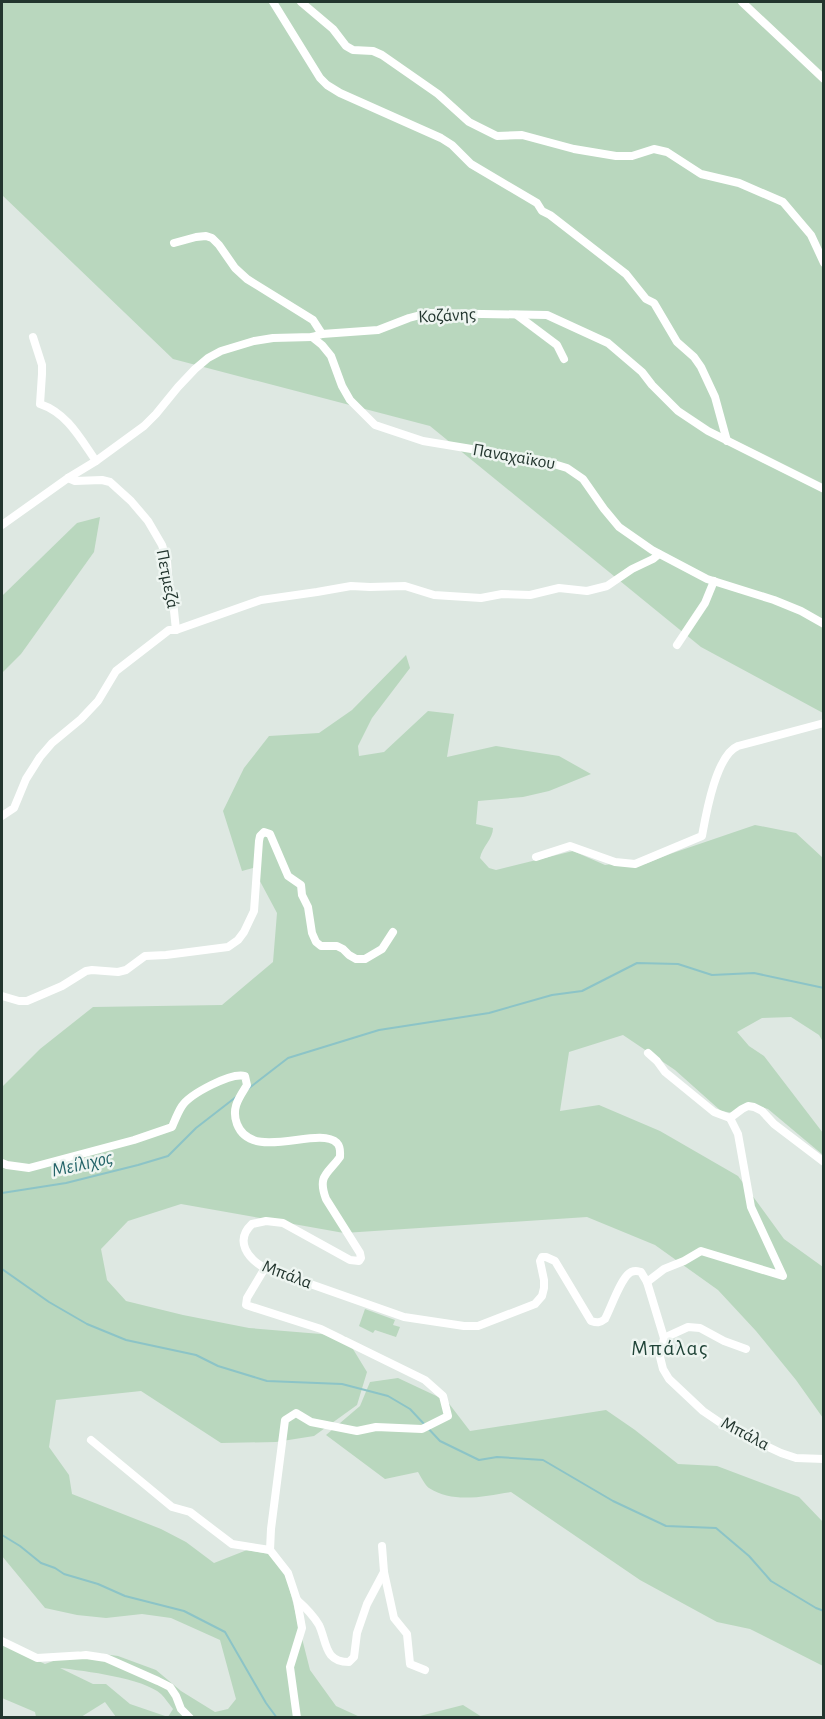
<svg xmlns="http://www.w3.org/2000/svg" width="825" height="1719" font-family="'Alegreya Sans',sans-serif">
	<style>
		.green { fill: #b9d7be; fill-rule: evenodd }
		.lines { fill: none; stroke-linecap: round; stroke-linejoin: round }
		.stream { stroke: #8cc4c7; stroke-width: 2 }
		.minor { stroke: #fff; stroke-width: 8 }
		.labels { text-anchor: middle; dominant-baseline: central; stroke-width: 5; stroke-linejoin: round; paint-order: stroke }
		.street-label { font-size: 18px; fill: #22352e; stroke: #eef5f1 }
		.water-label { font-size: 20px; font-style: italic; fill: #246469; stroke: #eef5f1 }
		.quarter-label { font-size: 21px; letter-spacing: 1.5px; fill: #204438; stroke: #eef5f1 }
	</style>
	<rect width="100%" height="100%" fill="#dee8e2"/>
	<g class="green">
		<path d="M 2,2 L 823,2 L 823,713 L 701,647 L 430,426 L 173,359 L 2,195 Z"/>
		<path d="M 100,517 L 94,552 L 21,654 L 2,673 L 2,596 L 77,523 Z"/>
		<path d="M 406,655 L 410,668 L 372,718 L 358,746 L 359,756 L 384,752 L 428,711 L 454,714 L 447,757 L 496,746 L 559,756 L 591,774 L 549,791 L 523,797 L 478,801 L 476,824 L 493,828 C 493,839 482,847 480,858 L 489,868 L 496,870 L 573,851 L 605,865 L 631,861 L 645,864 L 670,854 L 755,825 L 796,833 L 823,858 L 823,1042 L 819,1035 L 791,1017 L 762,1018 L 737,1032 L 749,1046 L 764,1056 L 823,1133 L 823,1155 L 768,1109 L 747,1103 L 733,1113 L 721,1111 L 675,1070 L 623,1035 L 569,1052 L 560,1111 L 599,1105 L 660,1131 L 738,1176 L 784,1239 L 823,1267 L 823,1418 L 796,1380 L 756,1331 L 718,1290 L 655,1245 L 587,1217 L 344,1233 L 181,1204 L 128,1221 L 101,1249 L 107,1280 L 126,1301 L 183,1315 L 249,1328 L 345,1336 L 367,1372 L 357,1405 L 314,1436 L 276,1442 L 221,1443 L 141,1391 L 56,1400 L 49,1447 L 69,1475 L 72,1494 L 161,1529 L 186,1542 L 214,1563 L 247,1550 L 269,1554 L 286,1575 L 310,1670 L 336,1706 L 360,1717 L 116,1717 L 105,1702 L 81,1717 L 36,1717 L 35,1712 L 2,1698 L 2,1644 L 45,1664 L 81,1651 L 118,1656 L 156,1670 L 181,1691 L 215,1712 L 228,1709 L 236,1699 L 220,1640 L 171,1618 L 142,1614 L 106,1618 L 77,1615 L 45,1608 L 2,1556 L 2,1087 L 40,1049 L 93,1007 L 222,1005 L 273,962 L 277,913 L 253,868 L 242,871 L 223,811 L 244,768 L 269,736 L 319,733 L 352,710 ZM 60,1668 C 85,1671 143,1678 161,1694 C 165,1698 169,1704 173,1709 L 168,1717 L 130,1704 L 106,1684 L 93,1684 Z"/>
		<path d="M 365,1309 L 395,1320 L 393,1325 L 400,1327 L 396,1337 L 375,1330 L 373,1333 L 359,1326 Z"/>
		<path d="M 398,1378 L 447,1401 L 470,1431 L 606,1410 L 635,1430 L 678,1464 L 717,1466 L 799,1497 L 823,1522 L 823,1666 L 750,1629 L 717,1622 L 640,1580 L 511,1492 C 484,1496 454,1504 429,1488 C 425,1485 421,1477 418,1472 L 385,1479 L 326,1435 L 360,1406 L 370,1382 Z"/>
		<path d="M 463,1705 L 482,1717 L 416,1717 Z"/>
	</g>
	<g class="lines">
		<g class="stream">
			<path d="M 248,1089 L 288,1058 L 379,1030 L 489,1013 L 552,995 L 582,991 L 637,963 L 678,964 L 712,975 L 754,973 L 824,988"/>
			<path d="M 2,1193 L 66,1183 L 138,1165 L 168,1156 L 196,1128 L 236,1097"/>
			<path d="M 2,1269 L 49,1302 L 87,1324 L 126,1340 L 196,1355 L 218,1366 L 267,1381 L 342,1384 L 388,1396 L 410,1409 L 440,1441 L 479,1460 L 497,1457 L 543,1460 L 613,1501 L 666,1526 L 716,1528 L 749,1556 L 771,1581 L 816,1608 L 824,1611"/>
			<path d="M 2,1535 L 20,1546 L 41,1563 L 55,1568 L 64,1574 L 98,1584 L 125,1596 L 184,1611 L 225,1632 L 266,1703 L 277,1718"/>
		</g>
		<g class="minor">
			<path d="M 273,2 L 320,78 L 327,85 L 340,93 L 441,138 L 452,145 L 471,164 L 537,203 L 542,211 L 550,215 L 626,274 L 646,299 L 654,303 L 677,342 L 694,357 L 701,367 L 715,397 L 727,441"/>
			<path d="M 301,2 L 333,29 L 346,46 L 353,50 L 373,51 L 382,55 L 438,94 L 469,122 L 497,136 L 522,135 L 574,149 L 616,156 L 632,156 L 654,149 L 667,152 L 701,174 L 739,183 L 783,202 L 811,235 L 824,263"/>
			<path d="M 742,2 L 824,79"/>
			<path d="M 174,243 L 196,237 L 206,236 L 212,238 L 219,245 L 235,268 L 247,279 L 313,320 L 322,334"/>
			<path d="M 517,315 L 557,345 L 564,359"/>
			<path d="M 33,337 L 42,365 L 42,374 L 40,404 C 67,413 80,438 96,461"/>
			<path d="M 312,337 L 322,345 L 331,356 L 342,386 L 350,400 L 375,425 L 423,441 L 544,461 L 567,468 L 583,479 L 604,509 L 619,527 L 652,550 L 707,579 L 774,600 L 801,611 L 824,624"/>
			<path d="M 68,478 L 75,481 L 102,480 L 110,482 L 131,501 L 148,521 L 162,545 L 167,561 L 169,588 L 173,601 L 176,630"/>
			<path d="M 2,525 L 68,478 L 96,461 L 144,426 L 156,414 L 178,387 L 195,369 L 208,358 L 221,351 L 254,341 L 273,338 L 312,337 L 322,334 L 378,330 L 409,318 L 428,313 L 547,315 L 608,343 L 642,372 L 652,385 L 678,411 L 708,431 L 824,489"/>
			<path d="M 677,645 L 705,603 L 714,581"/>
			<path d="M 2,816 L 14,808 L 26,779 L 40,757 L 52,743 L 81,719 L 98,701 L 116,671 L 169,630 L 176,630 L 261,600 L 317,592 L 351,586 L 370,587 L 405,586 L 434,595 L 481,598 L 502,594 L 530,595 L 559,588 L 587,591 L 607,586 L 632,569 L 653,559 L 659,554"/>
			<path d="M 536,857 L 570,846 L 615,862 L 635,864 L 702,836 C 706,814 716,755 738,746 L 824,723"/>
			<path d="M 2,996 L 19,1001 L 27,1001 L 62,986 L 86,971 L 92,970 L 118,972 L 126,970 L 145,956 L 166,955 L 228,947 L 238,940 L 244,932 L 254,911 L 259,841 L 260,836 L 264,832 L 270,834 L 288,876 L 301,885 L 302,895 L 308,907 L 312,933 L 316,942 L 321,946 L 337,946 L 343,949 L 349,955 L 356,959 L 365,959 L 382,949 L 393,932"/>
			<path d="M 648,1053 L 657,1061 L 665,1072 L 714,1112 L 730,1118"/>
			<path d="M 2,1163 L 7,1165 L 29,1168 L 134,1140 L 172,1127 C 175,1120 178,1112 182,1106 C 190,1094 231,1072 245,1076 L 247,1085 C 239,1098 231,1108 237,1124 C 252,1163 318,1125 337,1143 C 341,1147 340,1152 340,1157 C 328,1174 317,1175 326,1199 L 360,1253 L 361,1258 L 359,1261 L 350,1260 L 283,1223 L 266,1221 L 252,1224 C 234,1241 248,1259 265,1268 L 404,1317 L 464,1326 L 478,1326 L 535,1304 L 542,1296 L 544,1288 L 544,1280 L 540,1261 L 542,1257 L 546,1257 L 555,1261 L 591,1321 C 597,1323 600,1323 605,1319 C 611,1308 621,1277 631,1272 C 636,1270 637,1271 641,1272 L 647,1282 L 664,1338 L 660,1357 L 663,1369 L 669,1379 L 703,1411 L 728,1428 L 781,1453 L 796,1458 L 824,1459"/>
			<path d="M 265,1268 L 247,1298 L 246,1305 L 321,1329 L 425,1380 L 443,1396 L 448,1416 L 422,1429 L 376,1427 L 357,1431 L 311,1422 L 296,1413 L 285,1420 L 271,1529 L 270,1550 L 288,1573 L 297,1600 L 302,1628 L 290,1667 L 297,1718"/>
			<path d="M 647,1282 L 664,1269 L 684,1261 L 701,1251 L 783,1276 L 751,1207 L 738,1134 L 730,1118 L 742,1109 L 748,1106 L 754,1107 L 762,1111 L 774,1124 L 824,1162"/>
			<path d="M 664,1338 L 688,1327 L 700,1328 L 724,1341 L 746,1349"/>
			<path d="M 91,1440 L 172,1507 L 190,1512 L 232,1544 L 270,1550"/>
			<path d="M 384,1572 L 394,1618 L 407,1634 L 410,1664 L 425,1670"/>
			<path d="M 297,1600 C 305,1607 313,1615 319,1625 C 327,1642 324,1662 349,1662 L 354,1657 L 357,1633 L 367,1604 L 384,1572 L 382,1546"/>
			<path d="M 2,1641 L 37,1658 L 86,1655 L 106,1658 L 158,1681 L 170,1687 L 176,1696 L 181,1709 L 190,1718"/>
		</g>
	</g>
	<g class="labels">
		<g class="street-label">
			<text transform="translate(447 316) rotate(-3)">Κοζάνης</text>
			<text transform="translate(514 457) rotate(10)">Παναχαϊκου</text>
			<text transform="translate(167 579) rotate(79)">Πετμεζά</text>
			<text transform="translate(287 1275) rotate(21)">Μπάλα</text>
			<text transform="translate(745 1434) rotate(28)">Μπάλα</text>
		</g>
		<g class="water-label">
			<text transform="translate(82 1164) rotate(-13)">Μείλιχος</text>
		</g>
		<g class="quarter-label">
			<text x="670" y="1348">Μπάλας</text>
		</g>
	</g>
	<rect width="825" height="1719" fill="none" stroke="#22352e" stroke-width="6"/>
</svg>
